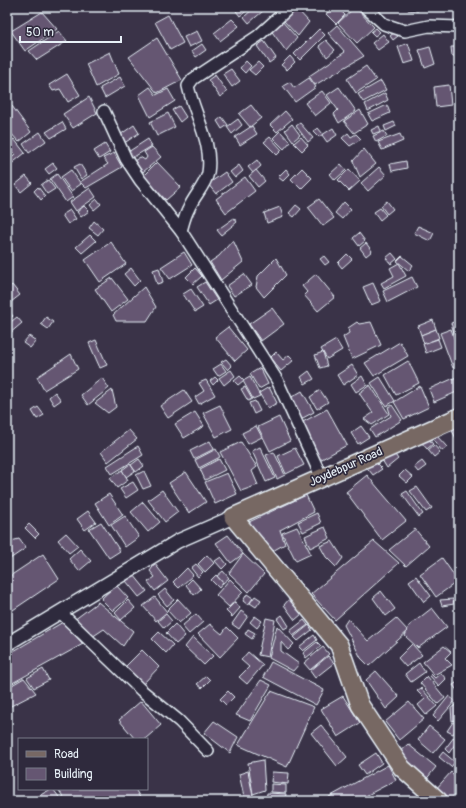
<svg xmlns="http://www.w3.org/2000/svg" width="466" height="808" font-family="Pangolin,sans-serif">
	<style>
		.building { fill: #655672; stroke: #e8f1f8 }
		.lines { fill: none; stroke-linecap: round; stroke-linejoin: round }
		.minor-casing { stroke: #e8f1f8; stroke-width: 14 }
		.tertiary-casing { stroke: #e8f1f8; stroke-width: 16 }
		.primary-casing { stroke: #e8f1f8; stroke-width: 20 }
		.minor { stroke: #2f2a3d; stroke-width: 11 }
		.tertiary { stroke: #2f2a3d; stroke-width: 13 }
		.primary { stroke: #776864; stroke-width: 17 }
		.labels { text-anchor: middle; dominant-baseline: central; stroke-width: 3.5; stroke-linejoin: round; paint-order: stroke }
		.street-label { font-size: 12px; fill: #e8f1f8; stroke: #2f2a3d }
	</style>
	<rect width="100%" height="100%" fill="#3a3348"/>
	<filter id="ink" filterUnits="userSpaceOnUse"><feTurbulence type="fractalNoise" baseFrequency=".025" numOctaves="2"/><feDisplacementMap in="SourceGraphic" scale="8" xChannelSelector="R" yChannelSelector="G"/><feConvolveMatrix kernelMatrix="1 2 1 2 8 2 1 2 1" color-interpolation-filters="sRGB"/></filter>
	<g filter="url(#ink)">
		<g class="building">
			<path d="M 241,7 L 252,7 L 240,16 L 236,11 Z"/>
			<path d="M 255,7 L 260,7 L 263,11 L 249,23 L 244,17 Z"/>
			<path d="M 295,7 L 309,22 L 298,36 L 282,19 Z"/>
			<path d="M 334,7 L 337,7 L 345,15 L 336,24 L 326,14 Z"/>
			<path d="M 355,7 L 374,27 L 357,43 L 338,23 Z"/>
			<path d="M 408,7 L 419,7 L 418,11 L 408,10 Z"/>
			<path d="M 42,12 L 57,29 L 25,51 L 11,31 Z"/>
			<path d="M 168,15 L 183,43 L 170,50 L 155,22 Z"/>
			<path d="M 232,19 L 239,26 L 220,41 L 214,33 Z"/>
			<path d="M 280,19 L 297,38 L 286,51 L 270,29 Z"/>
			<path d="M 337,25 L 364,56 L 315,85 L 309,76 L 345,52 L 328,33 Z"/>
			<path d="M 376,28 L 380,32 L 375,36 L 371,32 Z"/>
			<path d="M 319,29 L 325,35 L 300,60 L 294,54 Z"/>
			<path d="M 59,31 L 67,41 L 37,60 L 29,51 Z"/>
			<path d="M 197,31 L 202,41 L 189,47 L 184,37 Z"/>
			<path d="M 395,32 L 398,36 L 393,40 L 390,36 Z"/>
			<path d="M 383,34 L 389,42 L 378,50 L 372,43 Z"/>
			<path d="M 157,38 L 182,80 L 157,93 L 129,57 Z"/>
			<path d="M 326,40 L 335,50 L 327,57 L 319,46 Z"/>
			<path d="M 264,41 L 276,58 L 269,63 L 257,46 Z"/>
			<path d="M 408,43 L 414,61 L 404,64 L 398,47 Z"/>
			<path d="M 202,44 L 206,50 L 196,57 L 192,51 Z"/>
			<path d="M 430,47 L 435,64 L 425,68 L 419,50 Z"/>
			<path d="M 451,47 L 459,47 L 459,56 L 452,56 Z"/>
			<path d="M 110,52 L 119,74 L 96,87 L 86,64 Z"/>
			<path d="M 290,56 L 295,62 L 287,70 L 281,65 Z"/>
			<path d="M 246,61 L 251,66 L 245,73 L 240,68 Z"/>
			<path d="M 258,62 L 263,67 L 255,75 L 249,70 Z"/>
			<path d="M 366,66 L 376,80 L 356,93 L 347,79 Z"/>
			<path d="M 231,69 L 240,81 L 232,87 L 223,74 Z"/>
			<path d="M 67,74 L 80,95 L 68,102 L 60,89 L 53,91 L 49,85 Z"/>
			<path d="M 215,75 L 227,92 L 220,97 L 208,80 Z"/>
			<path d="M 120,77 L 125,86 L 105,98 L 100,88 Z"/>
			<path d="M 309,78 L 316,87 L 295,102 L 283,86 L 290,82 L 294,88 Z"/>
			<path d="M 381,81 L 386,90 L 363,102 L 358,94 Z"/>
			<path d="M 449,85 L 451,105 L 436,107 L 434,87 Z"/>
			<path d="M 150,87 L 156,95 L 168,89 L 175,101 L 150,117 L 139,95 Z"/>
			<path d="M 339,87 L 356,111 L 339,123 L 334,114 L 338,110 L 327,95 Z"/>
			<path d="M 322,91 L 331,103 L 315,116 L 305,103 Z"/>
			<path d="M 7,93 L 12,100 L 7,104 Z"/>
			<path d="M 385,93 L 388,100 L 368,111 L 365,104 Z"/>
			<path d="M 89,97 L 97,113 L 73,128 L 63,114 Z"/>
			<path d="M 251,105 L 261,118 L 250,127 L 239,114 Z"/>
			<path d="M 387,105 L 390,113 L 372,121 L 368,114 Z"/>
			<path d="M 12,106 L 31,132 L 19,142 L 7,129 L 7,110 Z"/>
			<path d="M 179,106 L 186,117 L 180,122 L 172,110 Z"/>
			<path d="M 360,110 L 368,124 L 354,133 L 344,121 Z"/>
			<path d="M 285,111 L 292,119 L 277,132 L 270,125 Z"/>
			<path d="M 168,113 L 175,127 L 157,136 L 150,122 Z"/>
			<path d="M 222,117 L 228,125 L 222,129 L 217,121 Z"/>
			<path d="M 238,119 L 242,125 L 232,134 L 227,127 Z"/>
			<path d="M 62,122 L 66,129 L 51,138 L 46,132 Z"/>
			<path d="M 394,122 L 396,126 L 386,131 L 384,126 Z"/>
			<path d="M 300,123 L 313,138 L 308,142 L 296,126 Z"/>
			<path d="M 292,124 L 300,135 L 293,141 L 285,130 Z"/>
			<path d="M 134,125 L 139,133 L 123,144 L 117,137 Z"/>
			<path d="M 252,126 L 257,134 L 240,145 L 235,137 Z"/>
			<path d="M 379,126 L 381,131 L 373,134 L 371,130 Z"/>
			<path d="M 318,128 L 323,134 L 319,137 L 313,131 Z"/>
			<path d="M 333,128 L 337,135 L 327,142 L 322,135 Z"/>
			<path d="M 280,131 L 290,142 L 284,149 L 273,138 Z"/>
			<path d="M 384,131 L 387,136 L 376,142 L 373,136 Z"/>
			<path d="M 40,132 L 46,141 L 29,153 L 23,144 Z"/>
			<path d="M 348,133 L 351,137 L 356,134 L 361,139 L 350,146 L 342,138 Z"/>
			<path d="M 400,134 L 403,141 L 382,150 L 378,142 Z"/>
			<path d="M 270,137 L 282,150 L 277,155 L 264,142 Z"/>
			<path d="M 301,137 L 308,145 L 302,151 L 294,143 Z"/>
			<path d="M 14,139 L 25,153 L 10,165 L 7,161 L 15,154 L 11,149 L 7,152 L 7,144 Z"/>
			<path d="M 148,139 L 152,146 L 132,158 L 128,152 Z"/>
			<path d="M 105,144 L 110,152 L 99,159 L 94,151 Z"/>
			<path d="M 152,147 L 161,157 L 143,172 L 134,161 L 140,157 L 145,160 L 147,157 L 144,152 Z"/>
			<path d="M 364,149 L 376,164 L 360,177 L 353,161 Z"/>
			<path d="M 114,153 L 122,167 L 86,188 L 80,182 L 108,164 L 103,158 Z"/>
			<path d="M 257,160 L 261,166 L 253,173 L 248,167 Z"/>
			<path d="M 406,161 L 407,168 L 392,171 L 390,164 Z"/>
			<path d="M 157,162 L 181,187 L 166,200 L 143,176 Z"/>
			<path d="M 53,163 L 57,168 L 49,174 L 45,169 Z"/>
			<path d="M 80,164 L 87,175 L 81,179 L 74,167 Z"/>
			<path d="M 341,164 L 346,170 L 335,180 L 330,174 Z"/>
			<path d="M 239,165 L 243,171 L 235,178 L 230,172 Z"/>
			<path d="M 379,167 L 386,175 L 368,191 L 361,183 Z"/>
			<path d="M 302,168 L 312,178 L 301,189 L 291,179 Z"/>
			<path d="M 286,169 L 290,174 L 283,181 L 278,177 Z"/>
			<path d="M 349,169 L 360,181 L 349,191 L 338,180 Z"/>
			<path d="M 71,170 L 81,184 L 71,191 L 61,177 Z"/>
			<path d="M 256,170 L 265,181 L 258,187 L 249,176 Z"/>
			<path d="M 225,172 L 232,182 L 216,194 L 208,184 Z"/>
			<path d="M 57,174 L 73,197 L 66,202 L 50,179 Z"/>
			<path d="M 26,176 L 32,183 L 21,192 L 15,185 Z"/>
			<path d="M 245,177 L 255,191 L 226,213 L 216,199 Z"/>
			<path d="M 48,180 L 55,189 L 47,194 L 41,185 Z"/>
			<path d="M 38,187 L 45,196 L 41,200 L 34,191 Z"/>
			<path d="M 90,188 L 96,197 L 76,211 L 70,202 Z"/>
			<path d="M 97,199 L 101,204 L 94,210 L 90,205 Z"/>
			<path d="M 319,199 L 334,218 L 323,226 L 308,207 Z"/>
			<path d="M 387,201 L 393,209 L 387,214 L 381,206 Z"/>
			<path d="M 344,202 L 351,209 L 342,219 L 335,213 Z"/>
			<path d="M 296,205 L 301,209 L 294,217 L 289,213 Z"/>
			<path d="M 84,206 L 89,211 L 81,217 L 77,212 Z"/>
			<path d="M 280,207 L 283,217 L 267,223 L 264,213 Z"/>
			<path d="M 380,208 L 386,215 L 380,220 L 374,212 Z"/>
			<path d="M 70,210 L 76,219 L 68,224 L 62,215 Z"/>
			<path d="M 234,218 L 237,222 L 221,235 L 217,230 Z"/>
			<path d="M 94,221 L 103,229 L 98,235 L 89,228 Z"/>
			<path d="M 418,226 L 434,233 L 430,241 L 414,233 Z"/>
			<path d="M 359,233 L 365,241 L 359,246 L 353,238 Z"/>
			<path d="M 90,235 L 96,241 L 82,253 L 76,247 Z"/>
			<path d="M 233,240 L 243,262 L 221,280 L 210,262 L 219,256 Z"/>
			<path d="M 111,242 L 126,264 L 100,282 L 85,260 Z"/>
			<path d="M 366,243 L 372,251 L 366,256 L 360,248 Z"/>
			<path d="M 184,252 L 192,265 L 170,279 L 161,267 Z"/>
			<path d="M 392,253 L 397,259 L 391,264 L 386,258 Z"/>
			<path d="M 347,254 L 352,259 L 342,268 L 338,263 Z"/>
			<path d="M 324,256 L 329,262 L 325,265 L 320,259 Z"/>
			<path d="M 402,256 L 413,265 L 409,271 L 397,261 Z"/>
			<path d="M 276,258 L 286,275 L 264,297 L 256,287 L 258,276 Z"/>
			<path d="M 399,263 L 406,276 L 384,288 L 381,283 L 394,276 L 390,268 Z"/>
			<path d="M 131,268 L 140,280 L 134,286 L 124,274 Z"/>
			<path d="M 159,268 L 163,282 L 157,284 L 153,270 Z"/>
			<path d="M 195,268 L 202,276 L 193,284 L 186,277 Z"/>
			<path d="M 244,274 L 252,285 L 234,296 L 227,286 Z"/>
			<path d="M 316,274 L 335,297 L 318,311 L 304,295 L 307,292 L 302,286 Z"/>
			<path d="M 412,277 L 417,287 L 388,302 L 383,291 Z"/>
			<path d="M 112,278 L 128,299 L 111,312 L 95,289 Z"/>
			<path d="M 205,282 L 217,300 L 209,305 L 197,287 Z"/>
			<path d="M 373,283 L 381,301 L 371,305 L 363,287 Z"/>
			<path d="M 12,285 L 20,295 L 11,302 L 7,296 L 7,289 Z"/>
			<path d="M 144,287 L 156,307 L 147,321 L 116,321 L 113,315 Z"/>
			<path d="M 191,289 L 203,307 L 195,312 L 183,294 Z"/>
			<path d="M 272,308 L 284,324 L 261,341 L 249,324 Z"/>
			<path d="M 7,309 L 13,316 L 7,322 Z"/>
			<path d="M 17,317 L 22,323 L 9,334 L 7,332 L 7,325 Z"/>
			<path d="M 46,317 L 53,322 L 48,329 L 41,324 Z"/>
			<path d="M 433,320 L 436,329 L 421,335 L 418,326 Z"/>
			<path d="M 459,320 L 459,349 L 451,323 Z"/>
			<path d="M 357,322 L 359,324 L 371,322 L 381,345 L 352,359 L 343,337 L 349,333 L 348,328 Z"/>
			<path d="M 228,327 L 247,350 L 235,361 L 215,337 Z"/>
			<path d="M 436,329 L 439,338 L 424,344 L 421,335 Z"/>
			<path d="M 451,329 L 459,352 L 459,366 L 453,368 L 440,333 Z"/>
			<path d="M 29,336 L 36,341 L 30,348 L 23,343 Z"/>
			<path d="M 438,339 L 441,347 L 426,353 L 423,344 Z"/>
			<path d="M 96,340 L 107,365 L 100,368 L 89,343 Z"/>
			<path d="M 336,340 L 342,350 L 327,359 L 321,349 Z"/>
			<path d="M 400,342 L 408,356 L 374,376 L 365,363 Z"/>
			<path d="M 276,352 L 283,360 L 289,355 L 294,360 L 281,371 L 270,358 Z"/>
			<path d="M 323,352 L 327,366 L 320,368 L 315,355 Z"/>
			<path d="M 71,354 L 78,369 L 44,390 L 37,377 Z"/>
			<path d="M 226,359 L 232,366 L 228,370 L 221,362 Z"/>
			<path d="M 408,361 L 419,383 L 396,395 L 385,375 Z"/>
			<path d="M 221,364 L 226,371 L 218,376 L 213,369 Z"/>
			<path d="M 352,365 L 358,375 L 343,385 L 337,375 Z"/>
			<path d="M 260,368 L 268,384 L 259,389 L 250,374 Z"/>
			<path d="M 231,370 L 235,376 L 224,385 L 219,378 Z"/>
			<path d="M 309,371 L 314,379 L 305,384 L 301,377 Z"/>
			<path d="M 240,376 L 244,380 L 238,385 L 234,381 Z"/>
			<path d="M 362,376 L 367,385 L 356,392 L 351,384 Z"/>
			<path d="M 459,376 L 459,391 L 434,402 L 429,389 Z"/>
			<path d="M 215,377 L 218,380 L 213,385 L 210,381 Z"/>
			<path d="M 250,377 L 260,396 L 253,399 L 243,381 Z"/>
			<path d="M 380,377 L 395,401 L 386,406 L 371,383 Z"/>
			<path d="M 102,378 L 109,388 L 88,405 L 81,395 Z"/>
			<path d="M 206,380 L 215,395 L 199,404 L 195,397 L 204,391 L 199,383 Z"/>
			<path d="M 370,385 L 389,414 L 372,425 L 364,419 L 373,413 L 359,393 Z"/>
			<path d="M 420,386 L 429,407 L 404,419 L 394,402 Z"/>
			<path d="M 245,387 L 252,399 L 248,401 L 241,389 Z"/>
			<path d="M 269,387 L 277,403 L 268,408 L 259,393 Z"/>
			<path d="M 112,390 L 116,407 L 108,413 L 95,403 Z"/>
			<path d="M 184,390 L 192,402 L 168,418 L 160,406 Z"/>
			<path d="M 320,390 L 328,402 L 317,409 L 310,397 Z"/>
			<path d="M 302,391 L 314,412 L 301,419 L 290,398 Z"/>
			<path d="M 55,392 L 61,400 L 54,405 L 49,397 Z"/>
			<path d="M 255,401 L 260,411 L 254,414 L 249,403 Z"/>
			<path d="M 220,405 L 232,429 L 216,437 L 203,413 Z"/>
			<path d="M 392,405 L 402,420 L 375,437 L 370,429 L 391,416 L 388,407 Z"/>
			<path d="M 38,407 L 44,415 L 37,419 L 32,411 Z"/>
			<path d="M 327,409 L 347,445 L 320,460 L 299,424 Z"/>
			<path d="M 195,412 L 204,426 L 184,438 L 175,424 Z"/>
			<path d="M 279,417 L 290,441 L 270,451 L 258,427 Z"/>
			<path d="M 455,424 L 459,431 L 459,439 L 457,440 L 450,427 Z"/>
			<path d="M 256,426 L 262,437 L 248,444 L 242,433 Z"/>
			<path d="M 361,426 L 369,437 L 358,444 L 351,433 Z"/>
			<path d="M 129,430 L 137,439 L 108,462 L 101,452 Z"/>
			<path d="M 436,435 L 447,447 L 442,451 L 432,438 Z"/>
			<path d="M 427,437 L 433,444 L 427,449 L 421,442 Z"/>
			<path d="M 210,441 L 214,449 L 194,459 L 190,451 Z"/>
			<path d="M 241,442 L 257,467 L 252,471 L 258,485 L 241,491 L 220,452 Z"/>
			<path d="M 434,445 L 440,452 L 434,457 L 428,450 Z"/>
			<path d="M 138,446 L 143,455 L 112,474 L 107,466 Z"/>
			<path d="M 260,447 L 275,478 L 266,482 L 252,451 Z"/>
			<path d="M 295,448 L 304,465 L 286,474 L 278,456 Z"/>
			<path d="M 216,449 L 220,457 L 199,468 L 195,460 Z"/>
			<path d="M 274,452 L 285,475 L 277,479 L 266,455 Z"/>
			<path d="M 393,452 L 398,459 L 387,468 L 382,460 Z"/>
			<path d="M 139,459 L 144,466 L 136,472 L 131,465 Z"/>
			<path d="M 219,459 L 225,470 L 205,480 L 200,469 Z"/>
			<path d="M 374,461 L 382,469 L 373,475 L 365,465 Z"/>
			<path d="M 422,461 L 426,466 L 418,472 L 414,467 Z"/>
			<path d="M 130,464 L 135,471 L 126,477 L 122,470 Z"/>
			<path d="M 122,470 L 128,480 L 117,488 L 110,478 Z"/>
			<path d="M 405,470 L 413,477 L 407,483 L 399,476 Z"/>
			<path d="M 144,471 L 151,486 L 143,489 L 136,475 Z"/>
			<path d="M 186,472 L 206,502 L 189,513 L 169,483 Z"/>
			<path d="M 227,473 L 237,494 L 215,504 L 205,482 Z"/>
			<path d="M 367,475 L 406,521 L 382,540 L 346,492 Z"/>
			<path d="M 133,482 L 138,490 L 126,498 L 120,489 Z"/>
			<path d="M 417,487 L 432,508 L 426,512 L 410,491 Z"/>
			<path d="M 162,490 L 178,512 L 165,522 L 148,500 Z"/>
			<path d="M 407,491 L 423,514 L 419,517 L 402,494 Z"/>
			<path d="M 109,494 L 123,515 L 109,525 L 95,503 Z"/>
			<path d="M 306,495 L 314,512 L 280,530 L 285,544 L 269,553 L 249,522 Z"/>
			<path d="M 143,502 L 160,522 L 148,532 L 131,512 Z"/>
			<path d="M 88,511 L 96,522 L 85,530 L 77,519 Z"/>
			<path d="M 317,513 L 321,523 L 303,532 L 298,522 Z"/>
			<path d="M 125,516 L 139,537 L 125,547 L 111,525 Z"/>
			<path d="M 101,522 L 120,551 L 109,558 L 89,529 Z"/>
			<path d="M 29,524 L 39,534 L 35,538 L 25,528 Z"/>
			<path d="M 297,527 L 311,554 L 296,561 L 282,533 Z"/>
			<path d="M 325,527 L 330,538 L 310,548 L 305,536 Z"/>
			<path d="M 415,529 L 429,546 L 406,566 L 389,550 Z"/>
			<path d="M 66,533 L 78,546 L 69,553 L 58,540 Z"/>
			<path d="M 228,535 L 243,554 L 231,563 L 216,543 Z"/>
			<path d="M 19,539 L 26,548 L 7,561 L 7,542 Z"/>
			<path d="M 332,541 L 343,558 L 336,567 L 326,557 L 320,546 Z"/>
			<path d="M 374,541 L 399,563 L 335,620 L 311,594 Z"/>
			<path d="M 80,549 L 91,561 L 79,571 L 69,559 Z"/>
			<path d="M 43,554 L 59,579 L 7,614 L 7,578 Z"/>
			<path d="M 243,554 L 264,574 L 249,592 L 229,573 Z"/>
			<path d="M 207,555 L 214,563 L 205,572 L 198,564 Z"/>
			<path d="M 221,557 L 227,564 L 222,569 L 215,561 Z"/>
			<path d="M 442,558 L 458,581 L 436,597 L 420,574 Z"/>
			<path d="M 155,564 L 168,581 L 155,591 L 148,582 L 155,577 L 150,571 Z"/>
			<path d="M 196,564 L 203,572 L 198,577 L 191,568 Z"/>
			<path d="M 187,568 L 193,575 L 179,588 L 173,582 Z"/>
			<path d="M 223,571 L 229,578 L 223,583 L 217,576 Z"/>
			<path d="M 134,575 L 147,591 L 139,597 L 126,581 Z"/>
			<path d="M 216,575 L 223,583 L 219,588 L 211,580 Z"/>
			<path d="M 416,576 L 431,596 L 424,602 L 409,581 Z"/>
			<path d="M 192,579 L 201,589 L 194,595 L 186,585 Z"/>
			<path d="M 230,579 L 243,592 L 229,607 L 216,595 Z"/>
			<path d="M 116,585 L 128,598 L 113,611 L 101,599 Z"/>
			<path d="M 165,589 L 174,600 L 167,606 L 158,595 Z"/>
			<path d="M 381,591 L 395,609 L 386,616 L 373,598 Z"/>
			<path d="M 247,594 L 253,598 L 248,605 L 243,601 Z"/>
			<path d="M 255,596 L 261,600 L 256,607 L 250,603 Z"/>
			<path d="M 155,597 L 167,612 L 156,621 L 143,606 Z"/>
			<path d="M 290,598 L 302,614 L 295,620 L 284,605 Z"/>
			<path d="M 178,599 L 191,613 L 179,623 L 167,610 Z"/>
			<path d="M 453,599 L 454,604 L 442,606 L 440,600 Z"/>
			<path d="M 128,600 L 135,608 L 121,620 L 115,613 Z"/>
			<path d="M 98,602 L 133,631 L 123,646 L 104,629 L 92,637 L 74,620 Z"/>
			<path d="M 235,602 L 240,608 L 232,617 L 226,611 Z"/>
			<path d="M 432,608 L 447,627 L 418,648 L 405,636 L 409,626 Z"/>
			<path d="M 241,611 L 248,616 L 239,629 L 232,624 Z"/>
			<path d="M 166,614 L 172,621 L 164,628 L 158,621 Z"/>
			<path d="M 196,614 L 203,622 L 189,634 L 182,626 Z"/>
			<path d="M 282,615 L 289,626 L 284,629 L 277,619 Z"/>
			<path d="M 255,616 L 262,621 L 257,628 L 250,622 Z"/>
			<path d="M 266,618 L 275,620 L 268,657 L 258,655 Z"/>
			<path d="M 396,618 L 408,631 L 369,666 L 361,658 L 344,625 L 348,619 L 368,641 Z"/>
			<path d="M 304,620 L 308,625 L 293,636 L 290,631 Z"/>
			<path d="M 63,622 L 83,644 L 7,686 L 7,655 Z"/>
			<path d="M 175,624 L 185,636 L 176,644 L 166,633 Z"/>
			<path d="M 210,624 L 222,634 L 227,627 L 238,638 L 220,657 L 198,634 Z"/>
			<path d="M 309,625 L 312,630 L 298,641 L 294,637 Z"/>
			<path d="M 277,626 L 294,644 L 288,650 L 281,642 L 281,651 L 299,664 L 293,671 L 269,658 Z"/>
			<path d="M 248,629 L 255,633 L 252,639 L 245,634 Z"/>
			<path d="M 159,632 L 173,645 L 166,653 L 152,639 Z"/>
			<path d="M 314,635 L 317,640 L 303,651 L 299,647 Z"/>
			<path d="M 193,637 L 213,656 L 204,665 L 185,647 Z"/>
			<path d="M 317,642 L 321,646 L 306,658 L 303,653 Z"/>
			<path d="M 412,644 L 422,655 L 406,667 L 398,658 Z"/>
			<path d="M 444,646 L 451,652 L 445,658 L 452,665 L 434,675 L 423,662 Z"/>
			<path d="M 323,647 L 329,654 L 310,670 L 304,663 Z"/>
			<path d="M 142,650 L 159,667 L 142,685 L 124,668 Z"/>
			<path d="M 248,652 L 263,665 L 247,684 L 239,677 L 249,667 L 241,660 Z"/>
			<path d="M 328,656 L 334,663 L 315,678 L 310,671 Z"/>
			<path d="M 271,662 L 324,690 L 316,705 L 263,677 Z"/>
			<path d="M 419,663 L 425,672 L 411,682 L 405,674 Z"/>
			<path d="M 43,669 L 49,680 L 34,688 L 27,678 Z"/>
			<path d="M 376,671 L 399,697 L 386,709 L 366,680 Z"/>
			<path d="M 441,673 L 446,679 L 439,686 L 430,676 L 431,674 L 435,678 Z"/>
			<path d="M 206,676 L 210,680 L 202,688 L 197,684 Z"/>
			<path d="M 427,676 L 445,698 L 438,704 L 420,683 Z"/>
			<path d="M 24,678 L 36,693 L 7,708 L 7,688 Z"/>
			<path d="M 261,680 L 271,685 L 250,721 L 236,715 Z"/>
			<path d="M 459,681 L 459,693 L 453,685 Z"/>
			<path d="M 421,688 L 437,706 L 426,715 L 418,705 L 425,699 L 417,691 Z"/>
			<path d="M 228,691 L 234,697 L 226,705 L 220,699 Z"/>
			<path d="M 271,691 L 314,707 L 287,767 L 238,745 Z"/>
			<path d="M 343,696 L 360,723 L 338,737 L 321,709 Z"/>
			<path d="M 449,696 L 455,701 L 438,721 L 433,716 Z"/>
			<path d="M 141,701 L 161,725 L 145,739 L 135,739 L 119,720 Z"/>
			<path d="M 409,702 L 424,719 L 399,740 L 385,722 Z"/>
			<path d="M 459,703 L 459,719 L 452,721 L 451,708 Z"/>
			<path d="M 214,721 L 238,737 L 230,753 L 204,733 Z"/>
			<path d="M 453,722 L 459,726 L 453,734 L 447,731 Z"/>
			<path d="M 321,725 L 347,757 L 337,766 L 311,733 Z"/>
			<path d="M 429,726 L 445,739 L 433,753 L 418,740 Z"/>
			<path d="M 454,737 L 458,740 L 449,753 L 445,749 Z"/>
			<path d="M 408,744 L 436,767 L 425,781 L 398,753 Z"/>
			<path d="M 443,752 L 455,762 L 451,767 L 439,757 Z"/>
			<path d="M 376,753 L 382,763 L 365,775 L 358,765 Z"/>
			<path d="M 263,760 L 265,790 L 253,794 L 248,763 Z"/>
			<path d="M 388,765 L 396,780 L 356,801 L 331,801 L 329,797 Z"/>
			<path d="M 248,771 L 254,801 L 245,801 L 239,774 Z"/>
			<path d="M 272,772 L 289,773 L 288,784 L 271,782 Z"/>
			<path d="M 451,772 L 459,780 L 459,795 L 454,801 L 447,801 L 435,790 Z"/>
			<path d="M 271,784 L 286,785 L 286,793 L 271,792 Z"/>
			<path d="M 51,789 L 53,789 L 62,801 L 30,801 Z"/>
			<path d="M 58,789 L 135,789 L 142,801 L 66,801 Z"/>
			<path d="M 267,793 L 286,794 L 285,801 L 266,801 Z"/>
		</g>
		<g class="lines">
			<defs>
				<g id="minor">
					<path d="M 365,7 L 384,24 L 405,31 L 429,26 L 459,27"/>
					<path d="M 104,111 L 126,159 L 140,180 L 181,231 L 277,380 L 322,478"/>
					<path d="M 181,231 C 183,224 185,215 189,208 C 194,196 205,186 208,173 C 213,143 194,114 188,86 L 193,79 L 258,36 L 290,7"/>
					<path d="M 61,613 L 141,690 L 179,721 L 208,751"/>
				</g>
				<path id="tertiary" d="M 7,644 L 178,541 L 233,517"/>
				<path id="primary" d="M 439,801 L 402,768 L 360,705 L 339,645 L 233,517 L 459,417"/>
			</defs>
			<use href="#minor" class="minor-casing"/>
			<use href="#tertiary" class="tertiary-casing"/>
			<use href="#primary" class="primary-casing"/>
			<use href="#minor" class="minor"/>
			<use href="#tertiary" class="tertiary"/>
			<use href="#primary" class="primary"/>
		</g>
	</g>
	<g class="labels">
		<g class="street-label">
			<text transform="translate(346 467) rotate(-24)">Joydebpur Road</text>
		</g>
	</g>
	<rect width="466" height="808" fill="none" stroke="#2f2a3d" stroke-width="24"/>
	<rect x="12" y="12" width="442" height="784" fill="none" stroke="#e8f1f8" stroke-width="1.5" filter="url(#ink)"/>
	<rect x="18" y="738" width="130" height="52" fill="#2f2a3d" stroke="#797a88"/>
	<rect x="26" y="751" width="20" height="6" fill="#776864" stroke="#797a88"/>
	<text x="54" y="758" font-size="12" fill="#e8f1f8">Road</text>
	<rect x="26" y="768" width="20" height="12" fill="#655672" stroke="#797a88"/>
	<text x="54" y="778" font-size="12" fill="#e8f1f8">Building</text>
	<path d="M20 36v6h101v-6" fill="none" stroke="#e8f1f8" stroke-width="2"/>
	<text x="26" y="36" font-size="12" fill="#e8f1f8" stroke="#2f2a3d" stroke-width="3" paint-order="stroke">50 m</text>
</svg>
